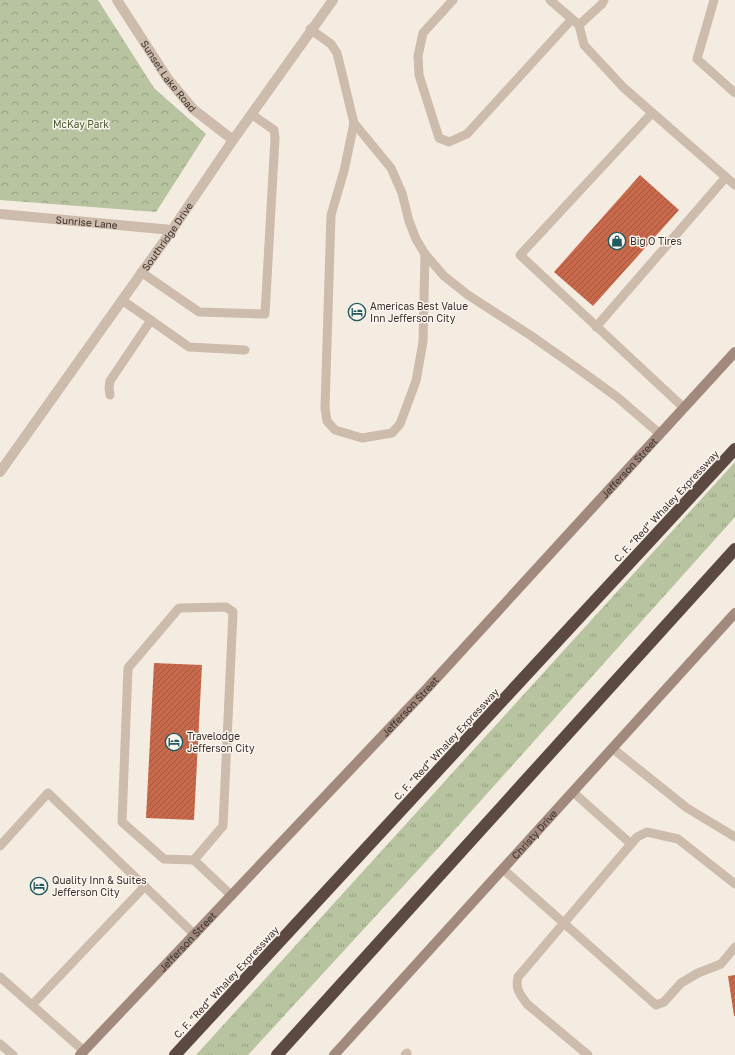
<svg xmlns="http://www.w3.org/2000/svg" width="735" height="1055" font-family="'Golos Text',sans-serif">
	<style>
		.grass { fill: url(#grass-tufts) }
		.forest { fill: url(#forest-crowns) }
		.building { fill: url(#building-hatch) }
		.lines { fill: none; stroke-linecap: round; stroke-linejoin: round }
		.lane { stroke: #cdbbac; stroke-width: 9 }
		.street { stroke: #cdbbac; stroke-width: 10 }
		.secondary { stroke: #a18a7d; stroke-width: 10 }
		.highway { stroke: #5c4a42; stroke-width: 12 }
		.labels { text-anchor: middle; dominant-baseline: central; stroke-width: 3; stroke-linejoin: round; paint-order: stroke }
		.street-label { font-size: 10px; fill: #3b302b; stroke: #fbf5ee }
		.park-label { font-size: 10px; fill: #4a5a2e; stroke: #fbf5ee }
		.poi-label { font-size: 10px; fill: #3b302b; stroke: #fbf5ee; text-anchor: start }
	</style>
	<defs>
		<pattern id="grass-tufts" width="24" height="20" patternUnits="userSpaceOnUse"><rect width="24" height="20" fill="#b8c4a0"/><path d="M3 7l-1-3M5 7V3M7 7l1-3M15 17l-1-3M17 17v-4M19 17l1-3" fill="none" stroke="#97a083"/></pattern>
		<pattern id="forest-crowns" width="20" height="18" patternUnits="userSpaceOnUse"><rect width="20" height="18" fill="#b8c4a0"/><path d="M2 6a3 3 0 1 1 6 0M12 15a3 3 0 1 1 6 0" fill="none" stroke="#97a083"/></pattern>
		<pattern id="building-hatch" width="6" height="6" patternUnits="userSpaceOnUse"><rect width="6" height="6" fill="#c8694b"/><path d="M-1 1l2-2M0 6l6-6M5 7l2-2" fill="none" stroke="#a4573f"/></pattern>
	</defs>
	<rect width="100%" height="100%" fill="#f4ebe1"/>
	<path class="grass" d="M 735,462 L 735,517 L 441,845 L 248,1055 L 196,1055 Z"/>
	<path class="forest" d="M 0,0 L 98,0 L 154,88 L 206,134 L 156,212 L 0,200 Z"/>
	<g class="building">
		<path d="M 640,175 L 679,210 L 593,306 L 554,272 Z"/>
		<path d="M 154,663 L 202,665 L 194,820 L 146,818 Z"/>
		<path d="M 735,975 L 735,1016 L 734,1016 L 728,976 Z"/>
	</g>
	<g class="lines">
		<g class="lane">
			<path d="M 453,0 L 423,33 L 418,56 L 419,75 L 439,138 L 449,142 L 467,134 L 572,19"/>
			<path d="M 550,0 L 579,25 L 602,4 L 604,0"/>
			<path d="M 714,0 L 697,59 L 735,93"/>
			<path d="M 579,25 L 584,45 L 624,88 L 735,185"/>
			<path d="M 310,29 L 331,44 L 337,53 L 354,123 L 391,168 L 402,193 L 409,221 L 416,239 L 425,254 L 444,276 L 468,295 L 530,335 L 577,368 L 617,397 L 660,434"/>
			<path d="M 652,113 L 520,255 L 684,408"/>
			<path d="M 354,123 L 344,171 L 331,215 L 325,408 L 327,421 L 335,430 L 362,438 L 392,433 L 400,424 L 416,381 L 423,342 L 425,254"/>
			<path d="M 141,272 L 199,312 L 265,314 L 275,138 L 274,130 L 251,114"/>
			<path d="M 122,300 L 189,347 L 245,350"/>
			<path d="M 596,327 L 726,177"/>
			<path d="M 110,395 L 109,388 L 110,381 L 151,320"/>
			<path d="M 226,607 L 233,612 L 223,826 L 194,860 L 164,859 L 122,822 L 128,668 L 179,608 Z"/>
			<path d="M 612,748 L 687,808 L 735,837"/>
			<path d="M 573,792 L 631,844"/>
			<path d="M 0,846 L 48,793 L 195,935"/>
			<path d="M 194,860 L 232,896"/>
			<path d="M 503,869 L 656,1005 L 664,1002 L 681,983 L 698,973 L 721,964 L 735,947"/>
			<path d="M 0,977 L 84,1051"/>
			<path d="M 32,1005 L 145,886"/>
			<path d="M 0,1044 L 13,1055"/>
			<path d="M 405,1055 L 407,1053"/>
			<path d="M 588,1055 L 527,1004 C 520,994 515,989 518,977 L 637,837 L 647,832 L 678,839 L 735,884"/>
		</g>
		<g class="street">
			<path id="s1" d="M 117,0 L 168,79 L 193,109 L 233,140"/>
			<path id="s2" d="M 0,214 L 172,230"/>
			<path id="s3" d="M 0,472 L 172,230 L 233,140 L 333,0"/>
		</g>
		<g class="secondary">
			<path id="s4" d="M 80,1055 L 421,695 L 735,352"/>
			<path id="s5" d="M 334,1055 L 735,613"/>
		</g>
		<g class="highway">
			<path d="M 175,1055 L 735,449"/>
			<path d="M 277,1055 L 735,549"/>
		</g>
	</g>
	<defs>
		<symbol id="shop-ring" viewBox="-11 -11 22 22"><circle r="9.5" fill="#fbf5ee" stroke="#1f5a5e" stroke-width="1.5"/><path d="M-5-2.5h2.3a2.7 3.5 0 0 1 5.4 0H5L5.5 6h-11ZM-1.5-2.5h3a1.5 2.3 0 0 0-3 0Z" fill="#1f5a5e"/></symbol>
		<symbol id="hotel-ring" viewBox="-11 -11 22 22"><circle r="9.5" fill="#fbf5ee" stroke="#1f5a5e" stroke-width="1.5"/><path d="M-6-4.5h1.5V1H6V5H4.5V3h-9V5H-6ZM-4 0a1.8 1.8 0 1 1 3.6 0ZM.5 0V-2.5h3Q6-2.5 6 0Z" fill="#1f5a5e"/></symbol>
	</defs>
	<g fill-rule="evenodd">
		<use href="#shop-ring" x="607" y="231" width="20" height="20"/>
		<use href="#hotel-ring" x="347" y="302" width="20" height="20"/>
		<use href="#hotel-ring" x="164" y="732" width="20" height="20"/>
		<use href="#hotel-ring" x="29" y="876" width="20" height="20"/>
	</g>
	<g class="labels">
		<g class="street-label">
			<text stroke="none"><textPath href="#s1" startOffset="92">Sunset Lake Road</textPath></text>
			<text stroke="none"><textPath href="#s2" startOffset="87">Sunrise Lane</textPath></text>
			<text stroke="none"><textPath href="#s3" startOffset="289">Southridge Drive</textPath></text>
			<text stroke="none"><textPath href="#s4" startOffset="804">Jefferson Street</textPath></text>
			<text transform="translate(666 506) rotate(-47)">C. F. “Red” Whaley Expressway</text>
			<text stroke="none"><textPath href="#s4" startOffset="480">Jefferson Street</textPath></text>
			<text transform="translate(446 744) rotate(-47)">C. F. “Red” Whaley Expressway</text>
			<text stroke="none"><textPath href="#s5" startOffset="298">Christy Drive</textPath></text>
			<text stroke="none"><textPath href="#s4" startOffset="156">Jefferson Street</textPath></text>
			<text transform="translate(226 982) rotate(-47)">C. F. “Red” Whaley Expressway</text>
		</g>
		<g class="park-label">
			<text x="81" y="124">McKay Park</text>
		</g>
		<g class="poi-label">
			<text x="630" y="241">Big O Tires</text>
			<text x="370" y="306">Americas Best Value<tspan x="370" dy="12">Inn Jefferson City</tspan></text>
			<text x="187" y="736">Travelodge<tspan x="187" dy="12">Jefferson City</tspan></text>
			<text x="52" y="880">Quality Inn &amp; Suites<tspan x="52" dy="12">Jefferson City</tspan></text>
		</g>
	</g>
</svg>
